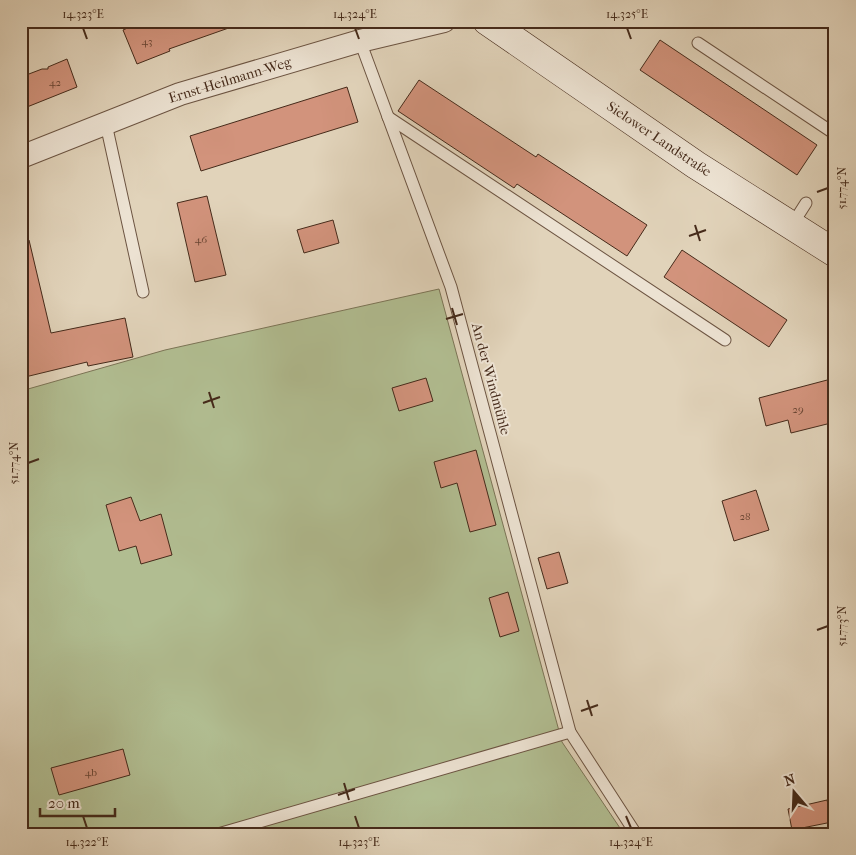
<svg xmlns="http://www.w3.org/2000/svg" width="856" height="855" font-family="'IM FELL French Canon',serif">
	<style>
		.green { fill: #b1bd91; stroke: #7b7456 }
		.building { fill: #d2937c; stroke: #452a1a }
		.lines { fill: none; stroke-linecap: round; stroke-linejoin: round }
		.service-casing { stroke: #6c5442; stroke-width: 13 }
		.minor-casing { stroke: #6c5442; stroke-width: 24 }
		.secondary-casing { stroke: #452a1a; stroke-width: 29 }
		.service { stroke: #ece2d2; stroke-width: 11 }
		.minor { stroke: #ece2d2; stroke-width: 22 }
		.secondary { stroke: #ece2d2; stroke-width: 28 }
		.ticks { fill: none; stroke: #452a1a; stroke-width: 2 }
		.labels { text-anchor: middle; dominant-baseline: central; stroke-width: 4; stroke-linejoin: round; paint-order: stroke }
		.number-label { font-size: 11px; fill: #684432 }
		.street-label { font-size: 14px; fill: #452a1a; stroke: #ece2d2 }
		.neatline { fill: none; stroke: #452a1a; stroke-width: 2 }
		.ticks-label { font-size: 12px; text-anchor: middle; fill: #452a1a }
	</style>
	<rect width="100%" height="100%" fill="#e1d3ba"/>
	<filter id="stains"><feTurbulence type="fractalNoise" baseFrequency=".004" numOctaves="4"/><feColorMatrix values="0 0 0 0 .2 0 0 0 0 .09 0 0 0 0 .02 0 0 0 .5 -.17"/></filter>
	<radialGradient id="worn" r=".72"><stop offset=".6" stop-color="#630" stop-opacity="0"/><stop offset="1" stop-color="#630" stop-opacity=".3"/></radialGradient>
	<path class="green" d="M 439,289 L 562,742 L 624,834 L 21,834 L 21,391 L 165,350 Z"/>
	<g class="building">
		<path d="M 144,21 L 240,21 L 240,24 L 169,49 L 170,51 L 137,64 L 123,30 Z"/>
		<path d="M 660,40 L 817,145 L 797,175 L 640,70 Z"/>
		<path d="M 67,59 L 77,87 L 27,107 L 21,92 L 21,77 L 42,69 L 48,69 L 48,67 Z"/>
		<path d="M 419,80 L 536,157 L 538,154 L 647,225 L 627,256 L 517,184 L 514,188 L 398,111 Z"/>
		<path d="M 347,87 L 358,122 L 201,171 L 190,136 Z"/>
		<path d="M 207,196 L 226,275 L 195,282 L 177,203 Z"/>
		<path d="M 333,220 L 339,243 L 304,253 L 297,230 Z"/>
		<path d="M 29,240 L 51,333 L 125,318 L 133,357 L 88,366 L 87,362 L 21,378 L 21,241 Z"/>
		<path d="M 682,250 L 787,320 L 769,347 L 664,277 Z"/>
		<path d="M 426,378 L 433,401 L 399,411 L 392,388 Z"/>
		<path d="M 831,379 L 835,392 L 835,422 L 791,433 L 788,420 L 766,426 L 759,398 Z"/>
		<path d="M 476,450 L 496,525 L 470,532 L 457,483 L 441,488 L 434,462 Z"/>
		<path d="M 756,490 L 769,530 L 734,541 L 722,501 Z"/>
		<path d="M 131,497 L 140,521 L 161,514 L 172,555 L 141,564 L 136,546 L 119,551 L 106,505 Z"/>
		<path d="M 559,552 L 568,583 L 547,589 L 538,558 Z"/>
		<path d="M 508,592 L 519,631 L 500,637 L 489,598 Z"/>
		<path d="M 123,749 L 130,775 L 59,795 L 51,768 Z"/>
		<path d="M 827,800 L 832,822 L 792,830 L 788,809 Z"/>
	</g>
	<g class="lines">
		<defs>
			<g id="service">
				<path d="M 360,41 L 451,287 L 570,732 L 636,834"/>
				<path d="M 698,43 L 835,134"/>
				<path d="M 388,117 L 725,340"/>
				<path d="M 106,124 L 143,292"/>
				<path d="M 792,225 L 806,203"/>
				<path d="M 218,834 L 570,732"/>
			</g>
			<path id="minor" d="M 21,157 L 180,94 L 360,41 L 444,21"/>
			<path id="secondary" d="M 487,21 L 696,165 L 835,253"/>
		</defs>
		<use href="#service" class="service-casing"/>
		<use href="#minor" class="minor-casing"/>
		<use href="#secondary" class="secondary-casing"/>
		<use href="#service" class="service"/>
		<use href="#minor" class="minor"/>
		<use href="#secondary" class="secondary"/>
	</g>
	<path class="ticks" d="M 83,28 L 87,39M 355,28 L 359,39M 627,28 L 631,39M 817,192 L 828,188M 695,225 L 700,241M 689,236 L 706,230M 452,308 L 457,325M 446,319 L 463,314M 209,392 L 214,408M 203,403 L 220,397M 28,463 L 39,459M 817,630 L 828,626M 587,700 L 592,716M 581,711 L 598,705M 344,783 L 349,800M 338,795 L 355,789M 83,816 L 87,828M 355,816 L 359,828M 626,816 L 631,828"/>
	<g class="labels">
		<g class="number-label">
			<text x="147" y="41">43</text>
			<text x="55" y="82">42</text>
			<text x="201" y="239">46</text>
			<text x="798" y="409">29</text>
			<text x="745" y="516">28</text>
			<text x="91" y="772">4b</text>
		</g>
		<g class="street-label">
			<text transform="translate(230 80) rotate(-17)">Ernst-Heilmann-Weg</text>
			<text transform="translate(659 139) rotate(34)">Sielower Landstraße</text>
			<text transform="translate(491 379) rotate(75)">An der Windmühle</text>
		</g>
	</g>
	<rect width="856" height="855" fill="none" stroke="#e1d3ba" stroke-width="55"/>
	<g transform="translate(794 792) rotate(341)" stroke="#ece2d2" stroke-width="4" paint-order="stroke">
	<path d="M0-4L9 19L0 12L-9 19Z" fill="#452a1a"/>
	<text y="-8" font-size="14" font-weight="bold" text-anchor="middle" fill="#452a1a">N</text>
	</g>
	<path d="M40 808v8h75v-8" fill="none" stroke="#452a1a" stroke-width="2.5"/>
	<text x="48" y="808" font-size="15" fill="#452a1a" stroke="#ece2d2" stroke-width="4" paint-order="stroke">20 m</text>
	<rect x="28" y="28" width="800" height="800" class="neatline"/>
	<g class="ticks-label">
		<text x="83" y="18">14.323°E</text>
		<text x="355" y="18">14.324°E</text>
		<text x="627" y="18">14.325°E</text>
		<text transform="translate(842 188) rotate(-90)" y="4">51.774°N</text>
		<text transform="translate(14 463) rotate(-90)" y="4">51.774°N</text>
		<text transform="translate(842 626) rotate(-90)" y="4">51.773°N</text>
		<text x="87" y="846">14.322°E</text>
		<text x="359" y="846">14.323°E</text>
		<text x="631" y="846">14.324°E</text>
	</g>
	<rect width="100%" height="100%" filter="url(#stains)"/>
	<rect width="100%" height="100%" fill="url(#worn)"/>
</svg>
